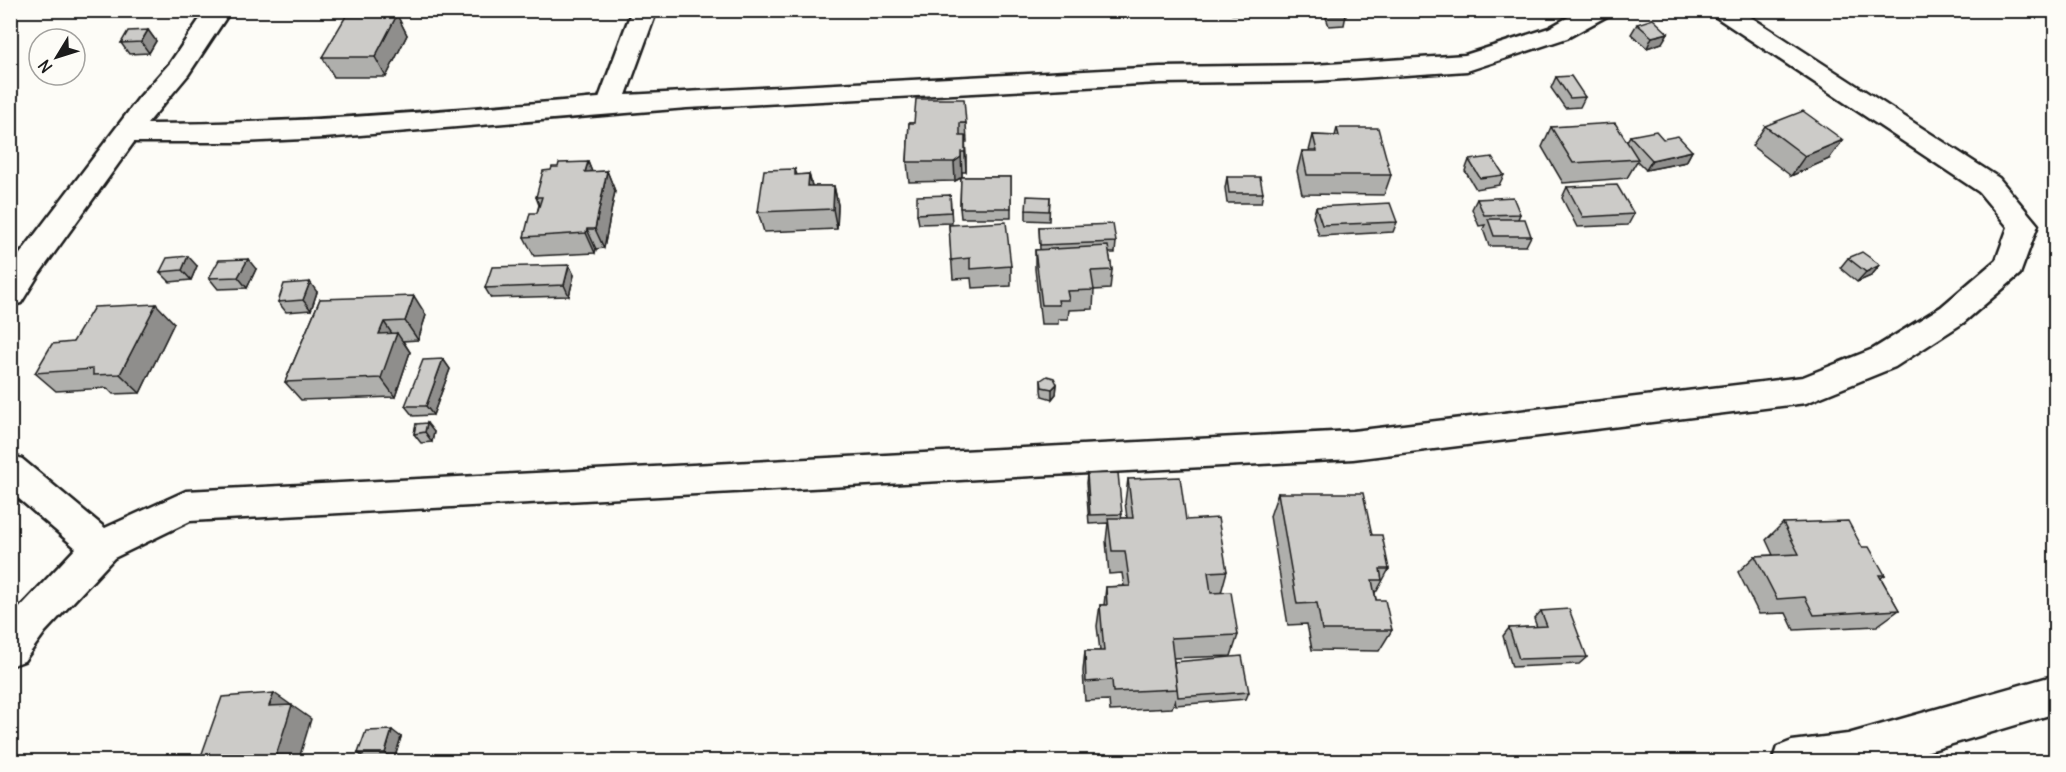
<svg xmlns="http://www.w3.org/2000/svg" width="2066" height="772" font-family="Delius,sans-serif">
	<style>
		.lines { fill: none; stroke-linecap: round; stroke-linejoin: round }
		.minor-casing { stroke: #1c1c1c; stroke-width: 5 }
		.minor { fill: #fdfcf7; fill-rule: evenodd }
		.wall { fill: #afafac; stroke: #1c1c1c; stroke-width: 1.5 }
		.shaded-wall { fill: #8f8e8c; stroke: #1c1c1c; stroke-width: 1.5 }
		.building { fill: #cccbc8; stroke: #1c1c1c; stroke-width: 1.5 }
	</style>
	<rect width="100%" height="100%" fill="#fdfcf7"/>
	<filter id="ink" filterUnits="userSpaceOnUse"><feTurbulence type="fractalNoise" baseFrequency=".0167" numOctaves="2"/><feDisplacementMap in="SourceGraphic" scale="12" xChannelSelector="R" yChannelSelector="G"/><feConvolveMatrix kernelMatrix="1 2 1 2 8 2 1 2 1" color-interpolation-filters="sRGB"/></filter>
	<g filter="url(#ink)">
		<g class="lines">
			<defs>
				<g id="minor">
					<path d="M 206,10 L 231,10 L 188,75 L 147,124 C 298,124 448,110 599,98 L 632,10 L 657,10 L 626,95 L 1160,67 L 1314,65 L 1465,55 L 1549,28 L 1581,10 L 1612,10 L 1609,15 L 1567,38 L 1467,71 L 1314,81 L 1160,83 L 687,108 L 324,138 L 241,142 L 134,142 L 39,274 L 21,303 L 10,306 L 10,269 L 17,258 L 138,99 L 170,63 Z"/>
					<path d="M 1710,10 L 1740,10 L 1999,178 L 2038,225 L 2020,274 L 1963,323 L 1895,367 L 1806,403 L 1353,459 L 190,521 L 114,558 L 45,632 L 24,661 L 10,666 L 10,618 L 76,548 L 10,491 L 10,454 L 22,459 L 105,528 L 186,491 L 1353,431 L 1803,377 L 1873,349 L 1941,307 L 1996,260 L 2008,227 L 1979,192 L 1713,15 Z"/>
					<path d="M 2056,675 L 2056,713 L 1892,762 L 1772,762 L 1777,747 L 1792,741 L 1848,734 Z"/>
				</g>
			</defs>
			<use href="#minor" class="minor-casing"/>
			<use href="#minor" class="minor"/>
		</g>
		<g class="wall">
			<path d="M 1056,10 L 1075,10 L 1074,12 L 1056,12 Z"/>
			<path d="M 1231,10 L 1269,10 L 1268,15 L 1232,14 Z"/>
			<path d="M 1325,10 L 1345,10 L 1346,15 L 1344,25 L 1329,26 L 1324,12 Z"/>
			<path d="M 397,15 L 407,35 L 386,77 L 334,77 L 322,57 Z"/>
			<path d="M 1637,24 L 1662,43 L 1647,48 L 1631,34 Z"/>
			<path d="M 148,30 L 156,41 L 149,53 L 129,54 L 121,43 Z"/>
			<path d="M 1556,77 L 1585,97 L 1580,107 L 1565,108 L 1551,88 Z"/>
			<path d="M 909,123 L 966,123 L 967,142 L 965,142 L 966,172 L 962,172 L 962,177 L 1011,177 L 1011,218 L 961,218 L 960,208 L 961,178 L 955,181 L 909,182 L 907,162 Z"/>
			<path d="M 1765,126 L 1829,159 L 1791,176 L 1752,146 Z"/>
			<path d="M 1551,127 L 1627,141 L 1630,136 L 1663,139 L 1692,151 L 1686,162 L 1646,170 L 1637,161 L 1627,178 L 1563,183 L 1542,147 Z"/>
			<path d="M 1337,128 L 1391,175 L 1384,195 L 1302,194 L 1297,171 L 1302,151 L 1309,151 L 1313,135 L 1335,136 Z"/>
			<path d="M 1469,160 L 1504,175 L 1499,185 L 1476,189 L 1465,171 Z"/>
			<path d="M 588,162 L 592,172 L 607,171 L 615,191 L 604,248 L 596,249 L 595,253 L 534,256 L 524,237 L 537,213 L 539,205 L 536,197 Z"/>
			<path d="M 795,169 L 797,175 L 809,174 L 812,186 L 834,186 L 838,205 L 837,229 L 764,232 L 758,212 Z"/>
			<path d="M 1227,177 L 1263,193 L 1261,203 L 1227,203 L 1225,188 Z"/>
			<path d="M 1567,187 L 1634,214 L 1628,225 L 1577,227 L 1562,198 Z"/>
			<path d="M 950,195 L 952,223 L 919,224 L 917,214 Z"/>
			<path d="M 1050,197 L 1049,221 L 1026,220 L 1026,210 Z"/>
			<path d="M 1477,199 L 1520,214 L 1518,219 L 1531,236 L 1526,246 L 1489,246 L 1483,229 L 1485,225 L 1479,226 L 1472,209 Z"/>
			<path d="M 1316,207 L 1397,222 L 1393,232 L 1319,236 L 1313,217 Z"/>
			<path d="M 949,225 L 1011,266 L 1011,286 L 972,288 L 971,278 L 953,279 Z"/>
			<path d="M 1039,227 L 1116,242 L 1115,253 L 1109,253 L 1112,270 L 1110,289 L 1094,290 L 1093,309 L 1069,310 L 1068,319 L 1058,319 L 1058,324 L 1041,324 L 1035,269 L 1035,250 L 1040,250 Z"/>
			<path d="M 1848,258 L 1880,265 L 1871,276 L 1857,282 L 1840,268 Z"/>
			<path d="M 569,265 L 574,275 L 569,296 L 491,298 L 485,288 Z"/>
			<path d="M 197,266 L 191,280 L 170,282 L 160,272 Z"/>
			<path d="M 256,269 L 247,288 L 218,289 L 209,278 Z"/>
			<path d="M 317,292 L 311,310 L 286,312 L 278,302 Z"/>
			<path d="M 320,299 L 426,315 L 418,340 L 403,341 L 410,352 L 395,397 L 301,400 L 285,382 Z"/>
			<path d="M 174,323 L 140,393 L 113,394 L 107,388 L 56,391 L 35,373 L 73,342 Z"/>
			<path d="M 443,359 L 450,369 L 433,415 L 413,416 L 405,406 Z"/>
			<path d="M 1041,380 L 1057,384 L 1056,394 L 1052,399 L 1042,396 L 1041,390 Z"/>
			<path d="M 416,424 L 434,432 L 432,442 L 421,443 L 414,434 Z"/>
			<path d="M 1087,474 L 1122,514 L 1121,518 L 1127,518 L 1125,502 L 1128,479 L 1186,520 L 1227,571 L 1221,593 L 1238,635 L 1231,656 L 1173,658 L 1174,662 L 1249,692 L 1246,699 L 1176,705 L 1175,699 L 1172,708 L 1110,711 L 1109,700 L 1085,701 L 1083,671 L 1085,651 L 1100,651 L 1097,626 L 1100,605 L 1104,605 L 1106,587 L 1124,586 L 1122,573 L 1109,574 L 1106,541 L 1108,523 L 1089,524 L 1086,483 Z"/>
			<path d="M 1278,493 L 1372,535 L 1389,569 L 1377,591 L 1376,591 L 1375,593 L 1376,600 L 1392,630 L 1379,651 L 1312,650 L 1307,624 L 1288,625 L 1270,516 Z"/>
			<path d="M 1783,523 L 1862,547 L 1885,575 L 1881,578 L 1899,610 L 1877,626 L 1794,630 L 1786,613 L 1759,614 L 1738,572 L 1755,556 L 1773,555 L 1766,540 Z"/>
			<path d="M 1541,611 L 1587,657 L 1579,664 L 1512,667 L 1503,636 L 1509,628 L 1537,627 L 1534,619 Z"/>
			<path d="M 401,737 L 394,760 L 367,760 L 358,753 Z"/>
		</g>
		<g class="shaded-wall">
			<path d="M 397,15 L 407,35 L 386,77 L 375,57 Z"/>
			<path d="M 148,30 L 156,41 L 149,53 L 141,42 Z"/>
			<path d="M 1668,33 L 1662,43 L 1647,48 L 1652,37 Z"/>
			<path d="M 965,136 L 966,156 L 966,172 L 965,152 Z"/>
			<path d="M 1843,140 L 1829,159 L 1791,176 L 1805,156 Z"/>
			<path d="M 1692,151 L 1686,162 L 1646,170 L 1652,160 Z"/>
			<path d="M 961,152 L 962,177 L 955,181 L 954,162 Z"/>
			<path d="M 588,162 L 596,182 L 585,172 Z"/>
			<path d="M 607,171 L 615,191 L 604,248 L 595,229 Z"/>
			<path d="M 809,174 L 814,194 L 808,186 Z"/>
			<path d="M 834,186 L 838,205 L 837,229 L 833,209 Z"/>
			<path d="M 587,229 L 596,249 L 595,253 L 586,233 Z"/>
			<path d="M 188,256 L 197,266 L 191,280 L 182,270 Z"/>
			<path d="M 248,259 L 256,269 L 247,288 L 238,277 Z"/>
			<path d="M 569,265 L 574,275 L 569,296 L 564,285 Z"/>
			<path d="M 1880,265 L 1871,276 L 1857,282 L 1866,272 Z"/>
			<path d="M 310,282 L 317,292 L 311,310 L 303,300 Z"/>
			<path d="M 414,296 L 426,315 L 418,340 L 405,321 Z"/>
			<path d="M 156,304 L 174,323 L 140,393 L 120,374 Z"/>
			<path d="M 384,322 L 395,338 L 397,333 L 410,352 L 395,397 L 381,378 L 379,334 Z"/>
			<path d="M 443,359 L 450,369 L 433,415 L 426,406 Z"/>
			<path d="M 1057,384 L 1056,394 L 1052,399 L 1052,389 Z"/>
			<path d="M 427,423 L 434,432 L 432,442 L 425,432 Z"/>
			<path d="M 274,693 L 311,719 L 298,762 L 274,762 L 269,706 Z"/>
			<path d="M 392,730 L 401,737 L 394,760 L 385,753 Z"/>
		</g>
		<g class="building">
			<path d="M 1330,10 L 1345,10 L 1346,15 L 1331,15 Z"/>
			<path d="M 397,15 L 375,57 L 322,57 L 346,16 Z"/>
			<path d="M 1653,19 L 1668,33 L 1652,37 L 1637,24 Z"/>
			<path d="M 148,30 L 141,42 L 121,43 L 128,31 Z"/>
			<path d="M 1571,76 L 1585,97 L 1570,98 L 1556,77 Z"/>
			<path d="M 916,99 L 964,99 L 966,123 L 960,123 L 960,136 L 965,136 L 965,152 L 961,152 L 961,157 L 954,162 L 907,162 L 909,123 L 914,123 Z"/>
			<path d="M 1803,111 L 1843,140 L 1805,156 L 1765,126 Z"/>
			<path d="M 1615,123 L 1638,159 L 1573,163 L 1551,127 Z"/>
			<path d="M 1337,128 L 1378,128 L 1391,175 L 1307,175 L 1302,151 L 1317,151 L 1313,135 L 1339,136 Z"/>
			<path d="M 1656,131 L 1663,139 L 1678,136 L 1692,151 L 1652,160 L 1630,136 Z"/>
			<path d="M 1492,157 L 1504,175 L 1480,178 L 1469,160 Z"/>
			<path d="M 588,162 L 585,172 L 607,171 L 595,229 L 587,229 L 586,233 L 524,237 L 530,213 L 537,213 L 542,197 L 536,197 L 543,171 L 551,170 L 552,167 L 558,167 L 559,163 Z"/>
			<path d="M 795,169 L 795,175 L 809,174 L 808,186 L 834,186 L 833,209 L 758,212 L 764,170 Z"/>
			<path d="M 961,177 L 1011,177 L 1011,208 L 960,208 Z"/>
			<path d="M 1227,177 L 1260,177 L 1263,193 L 1229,193 Z"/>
			<path d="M 1617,185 L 1634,214 L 1583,217 L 1567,187 Z"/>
			<path d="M 950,195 L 951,212 L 917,214 L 917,196 Z"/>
			<path d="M 1027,196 L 1050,197 L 1049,211 L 1026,210 Z"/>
			<path d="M 1513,197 L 1520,214 L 1484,215 L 1477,199 Z"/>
			<path d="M 1390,203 L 1397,222 L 1322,225 L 1316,207 Z"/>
			<path d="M 1488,219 L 1525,219 L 1531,236 L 1494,236 Z"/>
			<path d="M 1006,222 L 1011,266 L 970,269 L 970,258 L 951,260 L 949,225 Z"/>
			<path d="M 1113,224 L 1116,242 L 1040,245 L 1039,227 Z"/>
			<path d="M 1108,246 L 1112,270 L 1091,271 L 1094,290 L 1067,291 L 1069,300 L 1058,300 L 1059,305 L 1042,305 L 1035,250 Z"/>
			<path d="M 1862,252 L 1880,265 L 1866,272 L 1848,258 Z"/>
			<path d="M 188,256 L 182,270 L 160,272 L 167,258 Z"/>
			<path d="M 248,259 L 238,277 L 209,278 L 219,260 Z"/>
			<path d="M 569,265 L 564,285 L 485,288 L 492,267 Z"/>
			<path d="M 310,282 L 303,300 L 278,302 L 284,284 Z"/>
			<path d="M 414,296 L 405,321 L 384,322 L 379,334 L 397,333 L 381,378 L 285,382 L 320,299 Z"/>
			<path d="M 156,304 L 120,374 L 93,375 L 93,369 L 35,373 L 52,344 L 73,342 L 94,307 Z"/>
			<path d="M 443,359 L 426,406 L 405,406 L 423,360 Z"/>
			<path d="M 1047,376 L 1054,378 L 1057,384 L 1052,389 L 1042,387 L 1041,380 Z"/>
			<path d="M 427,423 L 425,432 L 414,434 L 416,424 Z"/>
			<path d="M 1118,473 L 1122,514 L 1090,515 L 1087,474 Z"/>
			<path d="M 1180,477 L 1186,520 L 1218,518 L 1227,571 L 1208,572 L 1211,593 L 1231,592 L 1238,635 L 1171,638 L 1177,689 L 1113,692 L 1112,680 L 1086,682 L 1085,651 L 1104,651 L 1100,605 L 1107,605 L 1106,587 L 1130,586 L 1125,551 L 1112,551 L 1108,518 L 1133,518 L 1128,479 Z"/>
			<path d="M 1278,493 L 1363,493 L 1372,535 L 1382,535 L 1389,569 L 1380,569 L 1382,580 L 1372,580 L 1376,600 L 1385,600 L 1392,630 L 1322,630 L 1317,603 L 1297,604 Z"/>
			<path d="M 1848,521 L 1862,547 L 1869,547 L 1885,575 L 1879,575 L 1899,610 L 1814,615 L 1805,597 L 1777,599 L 1755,556 L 1799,554 L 1783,523 Z"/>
			<path d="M 1569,609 L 1587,657 L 1519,659 L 1509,628 L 1547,626 L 1541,611 Z"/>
			<path d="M 1242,656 L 1249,692 L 1178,697 L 1174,662 Z"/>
			<path d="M 274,693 L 269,706 L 292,705 L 274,762 L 199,762 L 222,697 Z"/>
			<path d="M 392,730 L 385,753 L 358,753 L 366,731 Z"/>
		</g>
	</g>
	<rect width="2066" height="772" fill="none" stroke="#fdfcf7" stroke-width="36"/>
	<rect x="18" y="18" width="2030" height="736" fill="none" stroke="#1c1c1c" stroke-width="2" filter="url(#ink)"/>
	<g transform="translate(57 57) rotate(232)"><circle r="28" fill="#fdfcf7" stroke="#a3a29f" stroke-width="1.5"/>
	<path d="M0-4.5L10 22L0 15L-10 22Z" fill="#1c1c1c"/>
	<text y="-9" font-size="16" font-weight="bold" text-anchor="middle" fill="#1c1c1c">N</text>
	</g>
</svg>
